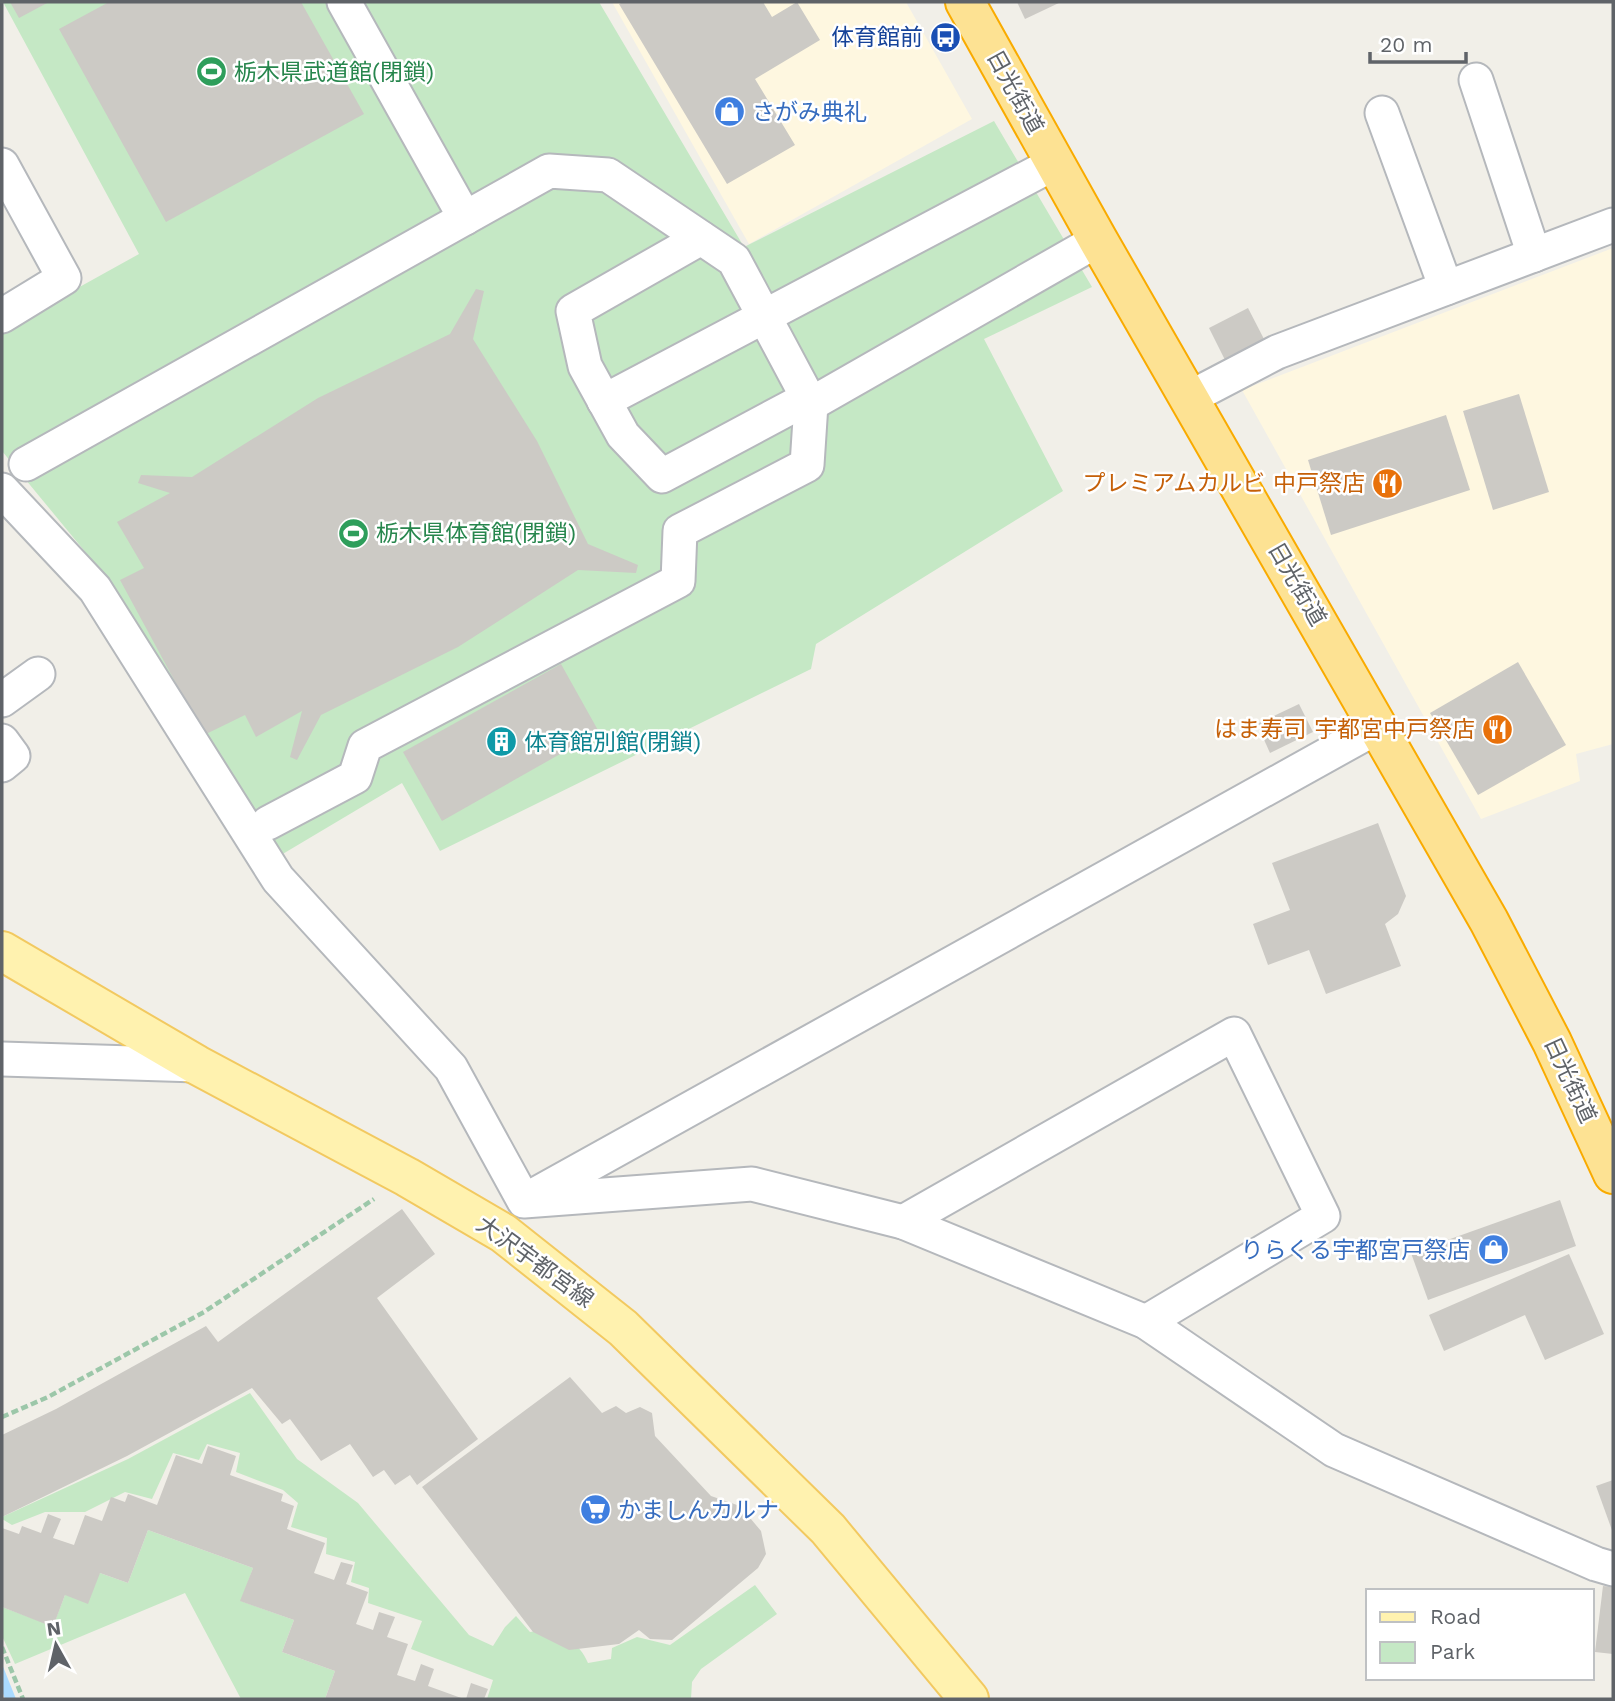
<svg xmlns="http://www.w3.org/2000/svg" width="1615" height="1701" font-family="'Work Sans','Noto Sans JP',sans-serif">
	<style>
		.commercial { fill: #fef7e0 }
		.green { fill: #c5e8c5 }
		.water { fill: #aadaff }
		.building { fill: #cccac5 }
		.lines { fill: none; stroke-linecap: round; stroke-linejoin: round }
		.minor-casing { stroke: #b5b8bc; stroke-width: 37 }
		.major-casing { stroke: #f2c960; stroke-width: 42 }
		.highway-casing { stroke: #f9ab00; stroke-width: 42 }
		.path { stroke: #9cc7a9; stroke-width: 4.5; stroke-dasharray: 7 3.5; stroke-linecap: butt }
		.minor { stroke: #fff; stroke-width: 33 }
		.major { stroke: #fff2af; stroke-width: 38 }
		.highway { stroke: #fde293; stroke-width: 38 }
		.labels { text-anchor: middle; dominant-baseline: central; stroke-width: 5; stroke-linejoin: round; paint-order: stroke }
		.transit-label { font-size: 23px; fill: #164399; stroke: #fff; text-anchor: end }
		.leisure-label { font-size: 23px; fill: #27864d; stroke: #fff; text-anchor: start }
		.street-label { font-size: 23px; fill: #5f6368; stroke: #fff }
		.shop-label { font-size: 23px; fill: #366cbe; stroke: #fff; text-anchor: start }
		.food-label { font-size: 23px; fill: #c56008; stroke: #fff; text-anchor: end }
		.culture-label { font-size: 23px; fill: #0d838f; stroke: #fff; text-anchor: start }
	</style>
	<rect width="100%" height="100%" fill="#f1efe8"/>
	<g class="commercial">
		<path d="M 612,2 L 906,2 L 972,119 L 749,244 Z"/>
		<path d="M 1613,248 L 1613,744 L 1576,754 L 1580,781 L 1481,819 L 1242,390 Z"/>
	</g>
	<g class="green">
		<path d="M 3,2 L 599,2 L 744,247 L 994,121 L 1092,287 L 984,339 L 1063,491 L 816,644 L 811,669 L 440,851 L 402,783 L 281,855 L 96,565 L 2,451 L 2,330 L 139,254 Z"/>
		<path d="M 250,1393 L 297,1459 L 358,1503 L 469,1635 L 493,1646 L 505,1627 L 516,1616 L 530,1632 C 554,1627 579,1640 588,1663 L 611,1659 L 612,1648 L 637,1637 L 670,1645 L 755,1585 L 777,1614 L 701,1669 L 692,1682 L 691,1699 L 487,1699 L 493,1680 L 411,1649 L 422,1621 L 368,1603 L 369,1588 L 351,1582 L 355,1562 L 326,1554 L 327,1538 L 291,1527 L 298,1503 L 283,1490 L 236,1472 L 240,1453 L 207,1444 L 199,1460 L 173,1453 L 152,1499 L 125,1492 L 85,1512 L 45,1512 L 12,1525 L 2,1519 L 2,1517 L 128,1459 Z"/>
		<path d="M 148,1530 L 253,1568 L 241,1601 L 294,1620 L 282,1652 L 335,1671 L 325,1699 L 241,1699 L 185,1593 L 15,1664 L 2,1636 L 2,1607 L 53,1626 L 65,1595 L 100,1573 L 128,1583 Z"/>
	</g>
	<path class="water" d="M 2,1664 L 16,1699 L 5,1699 L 2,1691 Z"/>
	<g class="building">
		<path d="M 10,2 L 49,2 L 19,18 Z"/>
		<path d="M 109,2 L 301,2 L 364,114 L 166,222 L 59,29 Z"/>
		<path d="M 623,2 L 763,2 L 772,17 L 797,2 L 820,40 L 755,79 L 795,145 L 727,184 L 619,4 Z"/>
		<path d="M 1017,2 L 1061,2 L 1025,19 Z"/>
		<path d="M 476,289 L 484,291 L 473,339 L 537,441 L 588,544 L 638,565 L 636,573 L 578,570 L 458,647 L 321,715 L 297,760 L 290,757 L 302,711 L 256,737 L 245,715 L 204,735 L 120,580 L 144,568 L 117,522 L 170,493 L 138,483 L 141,475 L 192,477 L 318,398 L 450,334 Z"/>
		<path d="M 1248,308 L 1265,341 L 1225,360 L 1209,328 Z"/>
		<path d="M 1519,394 L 1549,492 L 1493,510 L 1463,411 Z"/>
		<path d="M 1446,415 L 1470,490 L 1331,535 L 1308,460 Z"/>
		<path d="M 1518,662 L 1566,745 L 1478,795 L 1430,713 Z"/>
		<path d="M 561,664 L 599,732 L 442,821 L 403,752 Z"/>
		<path d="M 1299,704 L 1313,732 L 1270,753 L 1257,724 Z"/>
		<path d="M 1378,823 L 1406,896 L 1398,914 L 1385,924 L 1401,966 L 1326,994 L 1309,950 L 1268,965 L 1253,924 L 1290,910 L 1272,863 Z"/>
		<path d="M 1560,1200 L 1576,1246 L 1428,1300 L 1411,1253 Z"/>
		<path d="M 402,1209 L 435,1254 L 377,1298 L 478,1439 L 417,1485 L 410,1475 L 395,1485 L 384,1470 L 373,1477 L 350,1444 L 321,1461 L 290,1419 L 282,1424 L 252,1388 L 127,1456 L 2,1517 L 2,1435 L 56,1409 L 206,1326 L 218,1342 Z"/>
		<path d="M 1569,1254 L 1604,1334 L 1545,1360 L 1525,1315 L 1444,1351 L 1429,1315 Z"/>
		<path d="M 570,1377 L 602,1413 L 616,1406 L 626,1413 L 640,1407 L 652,1413 L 655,1436 L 711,1496 L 740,1506 L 761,1531 L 766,1554 L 758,1568 L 672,1640 L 650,1639 L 639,1630 L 619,1644 L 569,1650 L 533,1632 L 422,1487 Z"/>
		<path d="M 208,1446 L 236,1456 L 230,1475 L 283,1494 L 281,1501 L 294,1506 L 287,1529 L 325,1543 L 314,1573 L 334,1580 L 341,1562 L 353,1565 L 346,1584 L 368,1592 L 356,1624 L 373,1630 L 379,1612 L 395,1617 L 387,1637 L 408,1644 L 397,1675 L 415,1681 L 421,1664 L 434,1669 L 428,1686 L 464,1699 L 325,1699 L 335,1671 L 282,1652 L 294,1620 L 240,1601 L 253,1568 L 148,1530 L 128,1583 L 100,1573 L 88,1604 L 65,1595 L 53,1627 L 2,1607 L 2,1528 L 19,1534 L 22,1526 L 41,1533 L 48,1514 L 61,1519 L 53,1538 L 74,1545 L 85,1515 L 102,1521 L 111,1497 L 125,1502 L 128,1494 L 157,1505 L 176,1455 L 202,1464 Z"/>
		<path d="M 1613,1480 L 1613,1533 L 1596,1486 Z"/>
		<path d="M 1603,1586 L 1613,1587 L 1613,1654 L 1595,1652 Z"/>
		<path d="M 471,1683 L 488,1689 L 484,1699 L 466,1699 Z"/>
	</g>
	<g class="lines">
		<defs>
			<g id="minor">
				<path d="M 344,2 L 465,218"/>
				<path d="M 1476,80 L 1534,255"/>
				<path d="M 1382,113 L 1446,288"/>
				<path d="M 2,165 L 64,278 L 2,316"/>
				<path d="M 701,238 L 573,311 L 585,366 L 623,435 L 662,476 L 808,398"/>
				<path d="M 1189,398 L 1277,352 L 1613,225"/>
				<path d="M 604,401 L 1055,163"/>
				<path d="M 811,404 L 1098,240"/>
				<path d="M 26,464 L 549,171 L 608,175 L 734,260 L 811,404 L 807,465 L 680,531 L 678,581 L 365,746 L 355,777 L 268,823"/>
				<path d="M 2,490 L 95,589 L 278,879 L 451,1068 L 524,1201 L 752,1184 L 903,1222 L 1146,1322 L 1334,1450 L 1596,1564 L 1613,1569"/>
				<path d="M 2,700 L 38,674"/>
				<path d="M 2,741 L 13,756 L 2,765"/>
				<path d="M 2,1059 L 197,1065"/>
				<path d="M 533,1196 L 1379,726"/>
				<path d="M 903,1222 L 1234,1034 L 1323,1216 L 1146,1322"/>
			</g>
			<path id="major" d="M 2,951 L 197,1065 L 407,1177 L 503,1233 L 623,1328 L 828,1529 L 969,1699"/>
			<path id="highway" d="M 965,2 L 1098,240 L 1489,921 L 1552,1042 L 1613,1174"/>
		</defs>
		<use href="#minor" class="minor-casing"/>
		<use href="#major" class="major-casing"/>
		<use href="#highway" class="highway-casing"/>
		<g class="path">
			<path d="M 2,1417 L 48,1397 L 204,1312 L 374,1199"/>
			<path d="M 2,1647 L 23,1699"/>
		</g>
		<use href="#minor" class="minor"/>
		<use href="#major" class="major"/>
		<use href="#highway" class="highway"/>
	</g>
	<defs>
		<symbol id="bus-disc" viewBox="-11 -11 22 22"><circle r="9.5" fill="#1a4fb4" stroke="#fff"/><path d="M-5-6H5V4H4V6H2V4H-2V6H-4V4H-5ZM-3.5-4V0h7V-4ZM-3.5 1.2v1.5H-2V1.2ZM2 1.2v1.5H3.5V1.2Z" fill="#fff"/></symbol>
		<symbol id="stadium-disc" viewBox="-11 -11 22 22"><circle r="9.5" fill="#2e9e5b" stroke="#fff"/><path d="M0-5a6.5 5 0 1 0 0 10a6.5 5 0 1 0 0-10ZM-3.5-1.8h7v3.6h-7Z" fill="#fff"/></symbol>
		<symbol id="shop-disc" viewBox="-11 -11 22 22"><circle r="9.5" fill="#3f7fe0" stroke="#fff"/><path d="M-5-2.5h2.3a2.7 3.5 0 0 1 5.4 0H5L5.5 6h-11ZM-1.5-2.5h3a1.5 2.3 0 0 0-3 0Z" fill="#fff"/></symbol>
		<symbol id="restaurant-disc" viewBox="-11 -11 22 22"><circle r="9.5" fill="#e8710a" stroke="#fff"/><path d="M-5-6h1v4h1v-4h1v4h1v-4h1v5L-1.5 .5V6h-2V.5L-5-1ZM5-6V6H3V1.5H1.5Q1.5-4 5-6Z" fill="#fff"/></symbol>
		<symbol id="building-disc" viewBox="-11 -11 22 22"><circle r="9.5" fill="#0f9aa8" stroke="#fff"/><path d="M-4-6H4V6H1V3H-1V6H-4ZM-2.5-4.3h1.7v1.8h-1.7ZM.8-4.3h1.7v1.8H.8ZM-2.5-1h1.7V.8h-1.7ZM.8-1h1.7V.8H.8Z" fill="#fff"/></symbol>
		<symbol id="supermarket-disc" viewBox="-11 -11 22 22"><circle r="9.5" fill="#3f7fe0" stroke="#fff"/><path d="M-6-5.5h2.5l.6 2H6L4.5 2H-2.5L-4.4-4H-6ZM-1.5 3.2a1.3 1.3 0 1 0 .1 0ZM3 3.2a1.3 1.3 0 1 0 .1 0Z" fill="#fff"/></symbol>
	</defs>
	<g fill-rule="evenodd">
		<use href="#bus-disc" x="928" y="20" width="35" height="35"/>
		<use href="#stadium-disc" x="194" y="54" width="35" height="35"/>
		<use href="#shop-disc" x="712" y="94" width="35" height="35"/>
		<use href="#restaurant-disc" x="1370" y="466" width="35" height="35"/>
		<use href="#stadium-disc" x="336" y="516" width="35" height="35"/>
		<use href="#restaurant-disc" x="1480" y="712" width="35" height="35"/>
		<use href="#building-disc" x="484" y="724" width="35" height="35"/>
		<use href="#shop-disc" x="1476" y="1232" width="35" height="35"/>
		<use href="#supermarket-disc" x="578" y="1492" width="35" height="35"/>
	</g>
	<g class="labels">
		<g class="transit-label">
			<text x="923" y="37">体育館前</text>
		</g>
		<g class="leisure-label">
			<text x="234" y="72">栃木県武道館(閉鎖)</text>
			<text x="376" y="533">栃木県体育館(閉鎖)</text>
		</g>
		<g class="street-label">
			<text transform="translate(1015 92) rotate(61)">日光街道</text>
			<text transform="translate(1297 584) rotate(60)">日光街道</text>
			<text transform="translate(1570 1080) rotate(65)">日光街道</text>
			<text transform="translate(535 1262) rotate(36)">大沢宇都宮線</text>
		</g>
		<g class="shop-label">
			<text x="752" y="112">さがみ典礼</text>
			<text x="1470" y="1250" text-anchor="end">りらくる宇都宮戸祭店</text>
			<text x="618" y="1510">かましんカルナ</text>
		</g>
		<g class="food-label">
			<text x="1365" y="483">プレミアムカルビ 中戸祭店</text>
			<text x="1475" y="729">はま寿司 宇都宮中戸祭店</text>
		</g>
		<g class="culture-label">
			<text x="524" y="742">体育館別館(閉鎖)</text>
		</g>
	</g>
	<rect width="1615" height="1701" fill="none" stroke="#5f6368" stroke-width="7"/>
	<rect x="1366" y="1589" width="228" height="91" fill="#ffffff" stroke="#bfc1c3" stroke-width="2"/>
	<rect x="1380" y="1612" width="35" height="10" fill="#fff2af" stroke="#bfc1c3" stroke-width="2"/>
	<text x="1430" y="1624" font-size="21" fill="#5f6368">Road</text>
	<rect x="1380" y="1642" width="35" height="21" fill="#c5e8c5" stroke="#bfc1c3" stroke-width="2"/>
	<text x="1430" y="1659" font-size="21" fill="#5f6368">Park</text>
	<g transform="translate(56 1645) rotate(352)" stroke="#ffffff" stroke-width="5" paint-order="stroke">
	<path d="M0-5L12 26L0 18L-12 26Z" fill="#5f6368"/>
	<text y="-10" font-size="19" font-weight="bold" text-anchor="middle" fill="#5f6368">N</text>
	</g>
	<path d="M1370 52v10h96v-10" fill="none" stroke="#5f6368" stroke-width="3.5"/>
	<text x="1380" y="52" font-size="21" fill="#5f6368" stroke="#ffffff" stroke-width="5" paint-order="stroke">20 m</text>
</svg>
